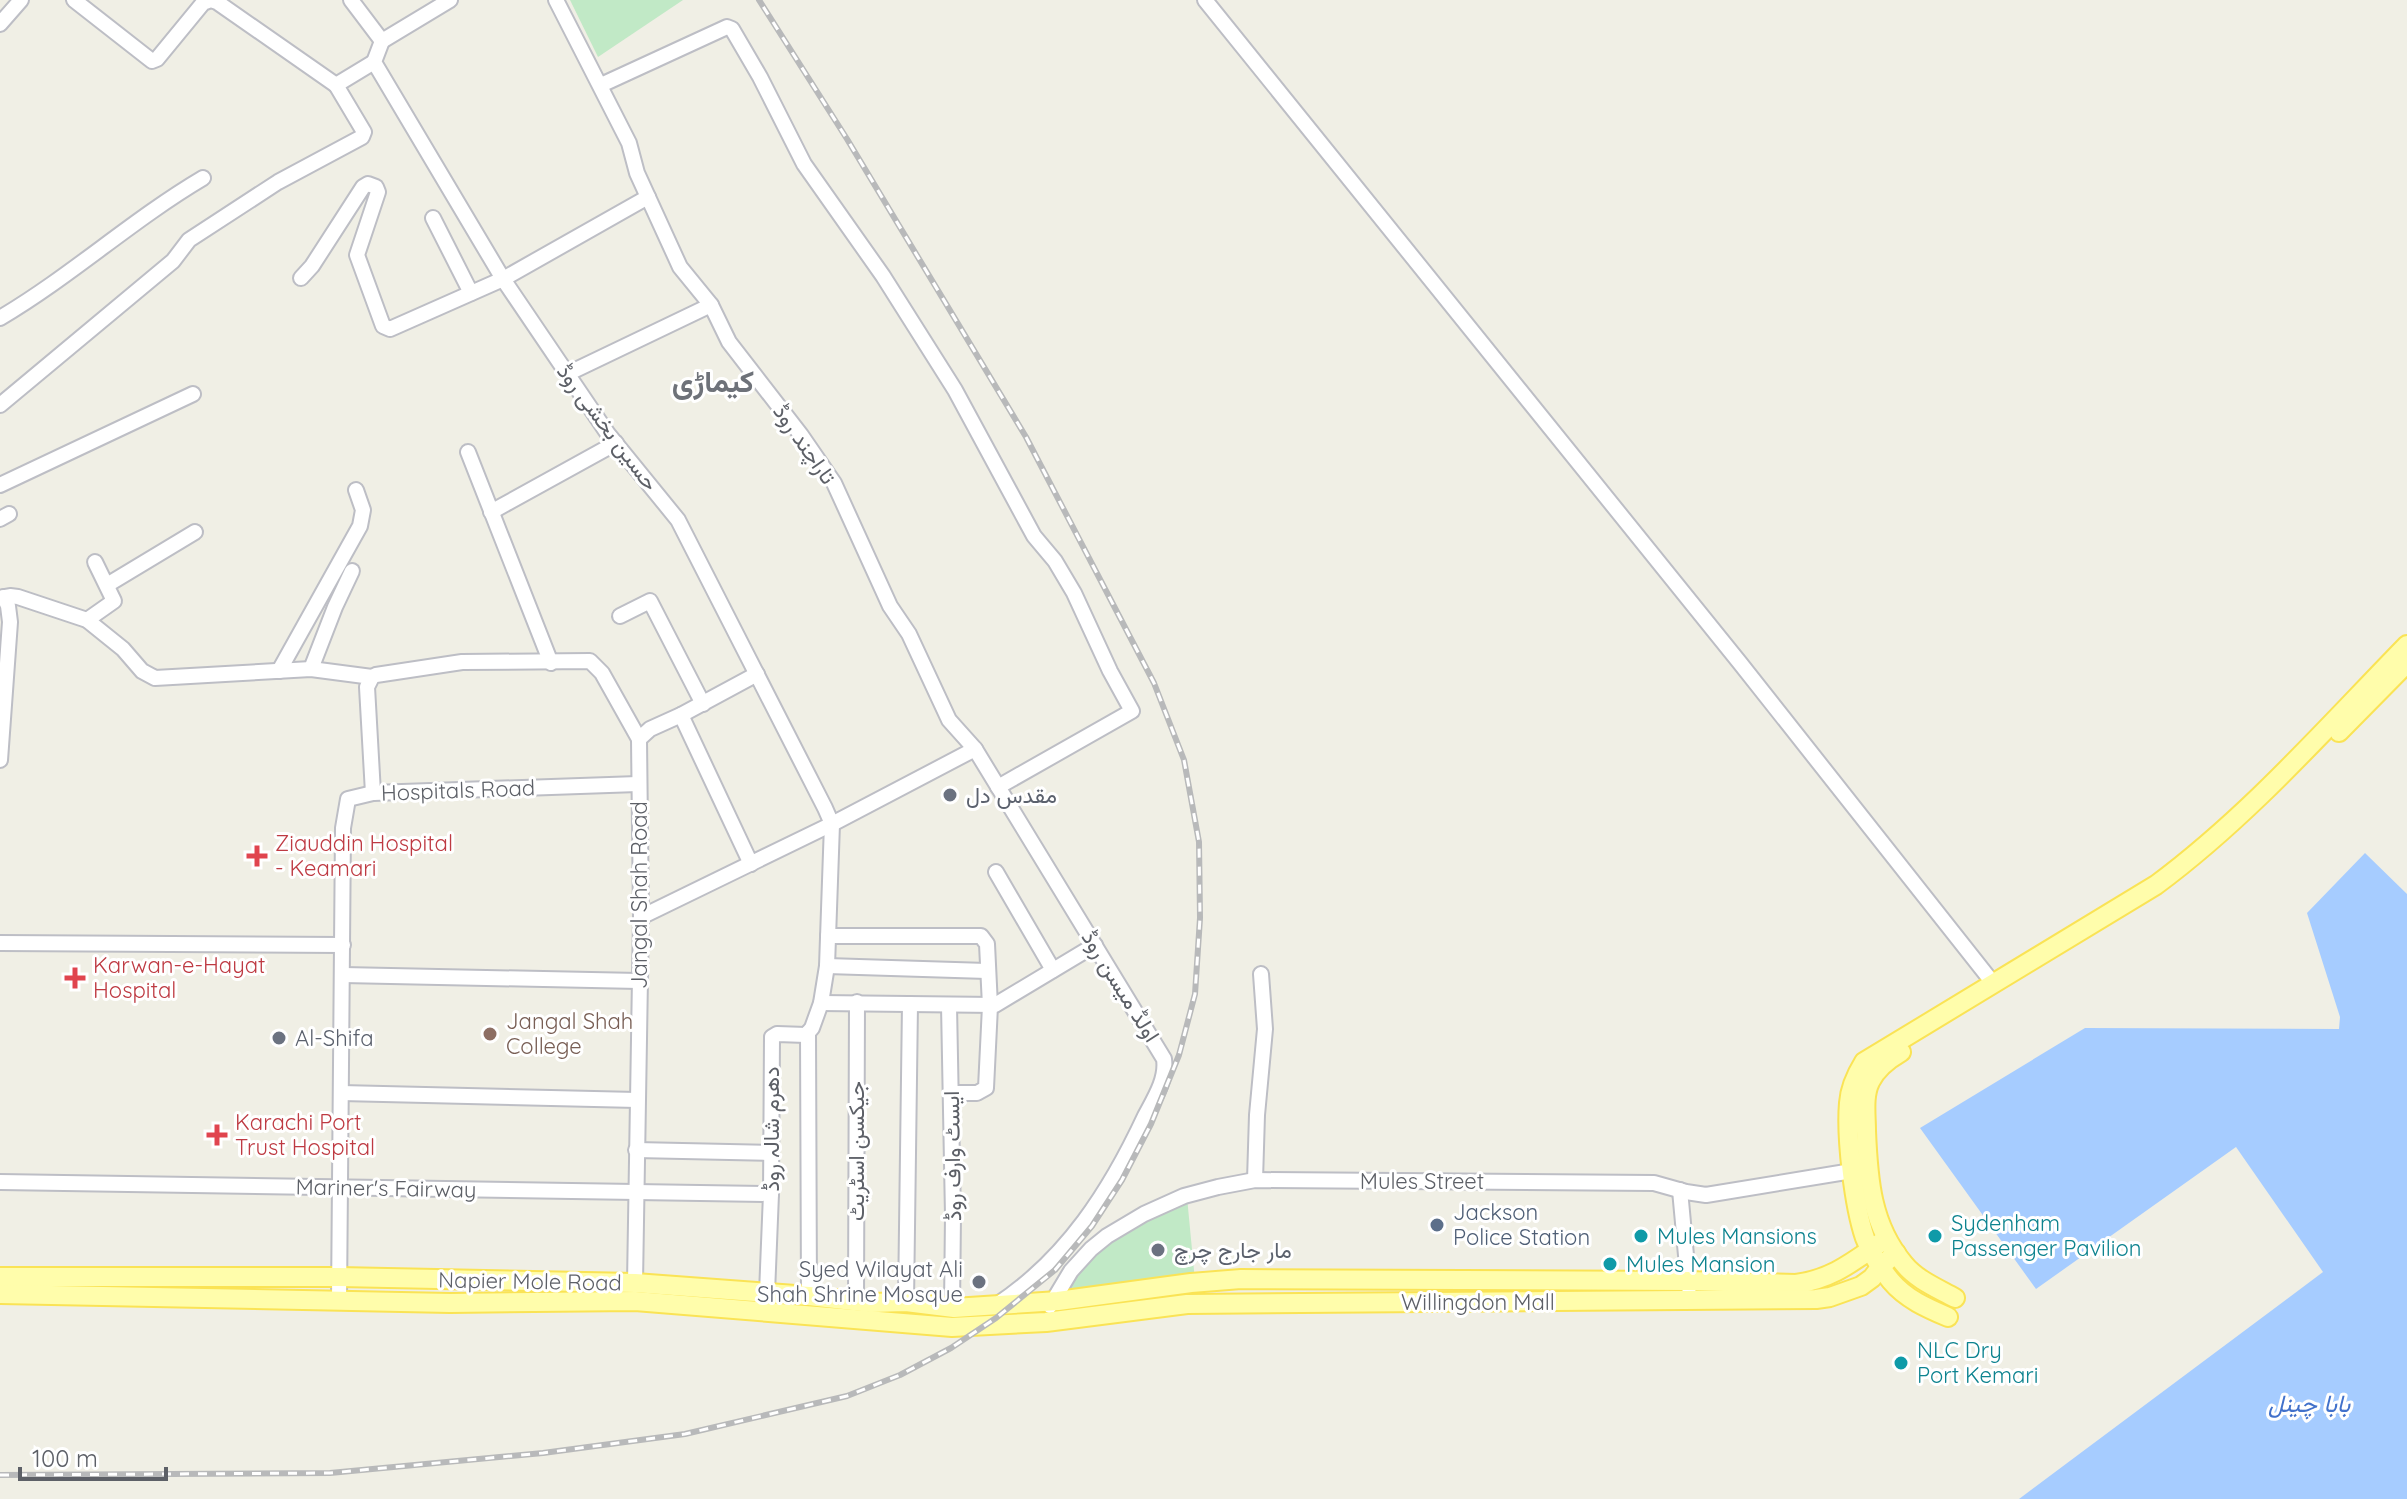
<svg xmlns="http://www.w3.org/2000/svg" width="2407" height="1499" font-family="Quicksand,Vazirmatn,sans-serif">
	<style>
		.green { fill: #c1e9c6 }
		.water { fill: #a6ccff }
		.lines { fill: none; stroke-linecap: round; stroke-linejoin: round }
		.minor-casing { stroke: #bdbec5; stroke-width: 18 }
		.major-casing { stroke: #fae355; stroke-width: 22 }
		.minor { stroke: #fff; stroke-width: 14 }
		.major { stroke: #fffdab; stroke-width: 18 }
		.rail-casing { stroke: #b8b9ba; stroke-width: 6 }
		.rail { stroke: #fff; stroke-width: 3; stroke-dasharray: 9; stroke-linecap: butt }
		.worship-dot { fill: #6b7280; stroke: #fff; stroke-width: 3 }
		.health-dot { fill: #e0444e; stroke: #fff; stroke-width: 3 }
		.education-dot { fill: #8d6e63; stroke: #fff; stroke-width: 3 }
		.service-dot { fill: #5c6f8a; stroke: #fff; stroke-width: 3 }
		.culture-dot { fill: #0f9aa8; stroke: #fff; stroke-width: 3 }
		.labels { text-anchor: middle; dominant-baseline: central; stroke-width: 6; stroke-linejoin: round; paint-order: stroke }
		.street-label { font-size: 22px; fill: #5d6067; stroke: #fff }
		.worship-label { font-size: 22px; fill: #5b616d; stroke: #fff; text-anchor: start }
		.health-label { font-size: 22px; fill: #be3a42; stroke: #fff; text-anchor: start }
		.education-label { font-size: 22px; fill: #785e54; stroke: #fff; text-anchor: start }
		.service-label { font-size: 22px; fill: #4e5e75; stroke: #fff; text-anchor: start }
		.culture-label { font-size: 22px; fill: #0d838f; stroke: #fff; text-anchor: start }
		.water-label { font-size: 24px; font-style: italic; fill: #4171cb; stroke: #fff }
		.district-label { font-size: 30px; font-weight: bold; fill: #6e7279; stroke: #fff }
	</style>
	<rect width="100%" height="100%" fill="#f0efe5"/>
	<g class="green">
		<path d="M 570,0 L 683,0 L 598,57 Z"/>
		<path d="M 1187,1197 L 1195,1281 L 1054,1300 L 1094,1249 Z"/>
	</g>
	<path class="water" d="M 2365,853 L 2407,894 L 2407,1499 L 2019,1499 L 2323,1272 L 2236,1147 L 2036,1289 L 1920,1128 L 2085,1028 L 2339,1029 L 2340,1017 L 2307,913 Z"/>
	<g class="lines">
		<defs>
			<g id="minor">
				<path d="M 74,0 L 152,61 L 157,59 L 203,3 L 211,0 L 217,2 L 336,85"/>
				<path d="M 351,0 L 382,41"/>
				<path d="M 556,0 L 629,143 L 637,173 L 680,267 L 711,305 L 729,342 L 801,435 L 834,483 L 890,606 L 909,634 L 949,720 L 975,749 L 1164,1059 C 1167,1079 1154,1099 1145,1116 C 1110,1191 1067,1258 998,1304"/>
				<path d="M 1205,0 L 1740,663 L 1993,983"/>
				<path d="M 0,24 L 21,0"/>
				<path d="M 382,41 L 374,62 L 503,279 L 608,434 L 678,520 L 825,808 L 832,824 L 827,966 L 821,1003 L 812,1028 L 806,1035 L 777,1034 L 772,1037 L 771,1194 L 767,1293"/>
				<path d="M 382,41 L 450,0"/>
				<path d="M 601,85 L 727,27 L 732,29 L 760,77 L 804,164 L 883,276 L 955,390 L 1034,536 L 1055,561 L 1074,593 L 1110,671 L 1132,711 L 998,787"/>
				<path d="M 433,218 L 471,293"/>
				<path d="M 301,278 L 312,266 L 363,187 L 368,184 L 376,187 L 378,192 L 357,255 L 383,326 L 390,329 L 503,279 L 648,197"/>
				<path d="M 0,318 C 71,276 132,220 203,178"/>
				<path d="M 567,374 L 711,305"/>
				<path d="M 0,405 L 173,261 L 189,240 L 278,182 L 362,137 L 364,132 L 336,85 L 374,62"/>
				<path d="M 468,452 L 551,663"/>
				<path d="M 0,485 L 193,394"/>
				<path d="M 491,512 L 616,443"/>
				<path d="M 0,519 L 9,514"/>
				<path d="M 107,585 L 195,532"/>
				<path d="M 0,598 L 10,596 L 18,597 L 87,620 L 123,649 L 142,671 L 155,678 L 311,669 L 372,677"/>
				<path d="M 620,616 L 650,601 L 703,704"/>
				<path d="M 87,620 L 114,601 L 95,562"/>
				<path d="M 311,669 L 335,607 L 352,571"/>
				<path d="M 279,671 L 360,526 L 363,510 L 356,490"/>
				<path d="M 681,715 L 751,864"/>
				<path d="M 0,760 L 10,622 L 8,606 L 4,597"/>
				<path d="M 373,793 L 367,687 L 372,677 L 376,675 L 462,662 L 590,661 L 602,673 L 639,739"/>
				<path d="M 996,872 L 1053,970"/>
				<path d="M 641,917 L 832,824 L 975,749"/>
				<path d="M 828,936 L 981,936 L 987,944 L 990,1006 L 986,1088 L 977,1093 L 951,1093"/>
				<path d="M 0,943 L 343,945"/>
				<path d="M 827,966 L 987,971"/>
				<path d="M 343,975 L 639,981"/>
				<path d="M 821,1003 L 995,1005 L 1095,945"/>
				<path d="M 949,1005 L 953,1215 L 952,1308"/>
				<path d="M 808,1033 L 809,1296"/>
				<path d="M 341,1093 L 637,1100"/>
				<path d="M 636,1150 L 771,1153"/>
				<path d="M 1255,1180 L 1257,1115 L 1265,1029 L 1261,974"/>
				<path d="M 0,1182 L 771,1194"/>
				<path d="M 1680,1190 L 1689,1288"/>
				<path d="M 635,1283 L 641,917 L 639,739 L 650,729 L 681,715 L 757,674"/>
				<path d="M 339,1300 L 343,828 L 348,799 L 373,793 L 638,784"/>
				<path d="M 856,1301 L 857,1002"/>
				<path d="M 906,1302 L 910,1004"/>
				<path d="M 1050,1306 L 1071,1271 L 1091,1249 L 1107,1236 L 1144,1214 L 1184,1196 L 1218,1187 L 1255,1180 L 1654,1183 L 1686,1192 L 1706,1195 L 1852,1171"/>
			</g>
			<g id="major">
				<path d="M 2339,732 L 2407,663"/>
				<path d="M 1901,1052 C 1889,1059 1876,1069 1870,1082 C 1863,1096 1866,1115 1866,1131 C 1868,1179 1871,1225 1904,1264 C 1917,1280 1937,1288 1955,1298"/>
				<path d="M 0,1277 L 339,1277 L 635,1283 L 809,1296 L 871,1303 L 906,1302 L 954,1308 L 1058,1301 L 1191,1283 L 1241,1279 L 1688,1281 L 1796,1284 C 1834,1279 1856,1259 1886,1239"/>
				<path d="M 0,1294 L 450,1303 L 635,1301 L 952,1327 L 1046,1322 L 1187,1304 L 1816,1299 L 1830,1297 L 1861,1286 L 1872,1278 L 1881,1266 L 1896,1253"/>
				<path d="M 1948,1317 C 1927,1308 1906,1299 1891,1281 C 1881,1269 1871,1253 1865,1238 C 1854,1206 1846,1137 1849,1103 C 1850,1088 1856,1075 1864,1062 L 2156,885 C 2249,816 2326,728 2407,645"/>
			</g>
		</defs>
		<use href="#minor" class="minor-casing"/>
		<use href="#major" class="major-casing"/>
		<use href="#minor" class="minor"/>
		<use href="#major" class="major"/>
		<defs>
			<path id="rail" d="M 0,1475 L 330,1473 L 543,1453 L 685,1434 L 847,1396 L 900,1375 L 951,1348 L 996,1318 L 1055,1270 L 1092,1226 L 1122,1180 L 1151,1124 L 1179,1055 L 1195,994 L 1200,918 L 1199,842 L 1184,760 L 1154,683 L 1026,437 L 847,139 L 759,0"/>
		</defs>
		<use href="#rail" class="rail-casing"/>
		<use href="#rail" class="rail"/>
	</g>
	<g class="worship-dot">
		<circle cx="950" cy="795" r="8"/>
		<circle cx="279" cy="1038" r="8"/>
		<circle cx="1158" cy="1250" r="8"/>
		<circle cx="979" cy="1282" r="8"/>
	</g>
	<g class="health-dot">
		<path d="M253 844h8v8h8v8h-8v8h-8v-8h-8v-8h8z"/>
		<path d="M71 966h8v8h8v8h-8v8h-8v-8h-8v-8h8z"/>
		<path d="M213 1123h8v8h8v8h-8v8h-8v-8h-8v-8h8z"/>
	</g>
	<circle class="education-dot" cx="490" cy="1034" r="8"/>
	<circle class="service-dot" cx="1437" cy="1225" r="8"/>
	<g class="culture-dot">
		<circle cx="1641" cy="1236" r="8"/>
		<circle cx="1935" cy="1236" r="8"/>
		<circle cx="1610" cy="1264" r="8"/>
		<circle cx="1901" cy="1363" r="8"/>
	</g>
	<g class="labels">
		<g class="street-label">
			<text transform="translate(608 427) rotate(53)">حسین بخشی روڈ</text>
			<text transform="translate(805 444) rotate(55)">تاراچند روڈ</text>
			<text transform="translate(458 790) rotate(-2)">Hospitals Road</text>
			<text transform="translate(639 895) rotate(-90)">Jangal Shah Road</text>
			<text transform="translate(1121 986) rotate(58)">اولڈ میسن روڈ</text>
			<text transform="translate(771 1129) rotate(-90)">دھرم شالہ روڈ</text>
			<text transform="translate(856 1151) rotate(-90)">جیکسن اسٹریٹ</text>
			<text transform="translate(952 1156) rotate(-91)">ایسٹ وارف روڈ</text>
			<text x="1422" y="1181">Mules Street</text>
			<text transform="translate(386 1188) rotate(1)">Mariner's Fairway</text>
			<text transform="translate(530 1281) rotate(1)">Napier Mole Road</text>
			<text x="1478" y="1302">Willingdon Mall</text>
		</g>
		<g class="worship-label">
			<text x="966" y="795">مقدس دل</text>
			<text x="295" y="1038">Al-Shifa</text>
			<text x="1174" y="1250">مار جارج چرچ</text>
			<text x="963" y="1269" text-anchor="end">Syed Wilayat Ali<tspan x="963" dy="25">Shah Shrine Mosque</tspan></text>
		</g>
		<g class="health-label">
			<text x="275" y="843">Ziauddin Hospital<tspan x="275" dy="25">- Keamari</tspan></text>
			<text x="93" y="965">Karwan-e-Hayat<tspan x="93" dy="25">Hospital</tspan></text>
			<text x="235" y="1122">Karachi Port<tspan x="235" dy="25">Trust Hospital</tspan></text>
		</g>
		<g class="education-label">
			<text x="506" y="1021">Jangal Shah<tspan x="506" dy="25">College</tspan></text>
		</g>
		<g class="service-label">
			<text x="1453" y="1212">Jackson<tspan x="1453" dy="25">Police Station</tspan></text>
		</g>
		<g class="culture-label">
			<text x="1951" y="1223">Sydenham<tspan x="1951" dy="25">Passenger Pavilion</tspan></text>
			<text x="1657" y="1236">Mules Mansions</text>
			<text x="1626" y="1264">Mules Mansion</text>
			<text x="1917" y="1350">NLC Dry<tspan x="1917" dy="25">Port Kemari</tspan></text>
		</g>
		<g class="water-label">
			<text x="2309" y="1403">بابا چینل</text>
		</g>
		<g class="district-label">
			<text x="713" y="381">کیماڑی</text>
		</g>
	</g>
	<path d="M20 1467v12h146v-12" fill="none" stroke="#5d6067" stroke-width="4"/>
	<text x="32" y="1467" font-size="24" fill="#5d6067" stroke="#ffffff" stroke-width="6" paint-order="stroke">100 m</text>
</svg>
